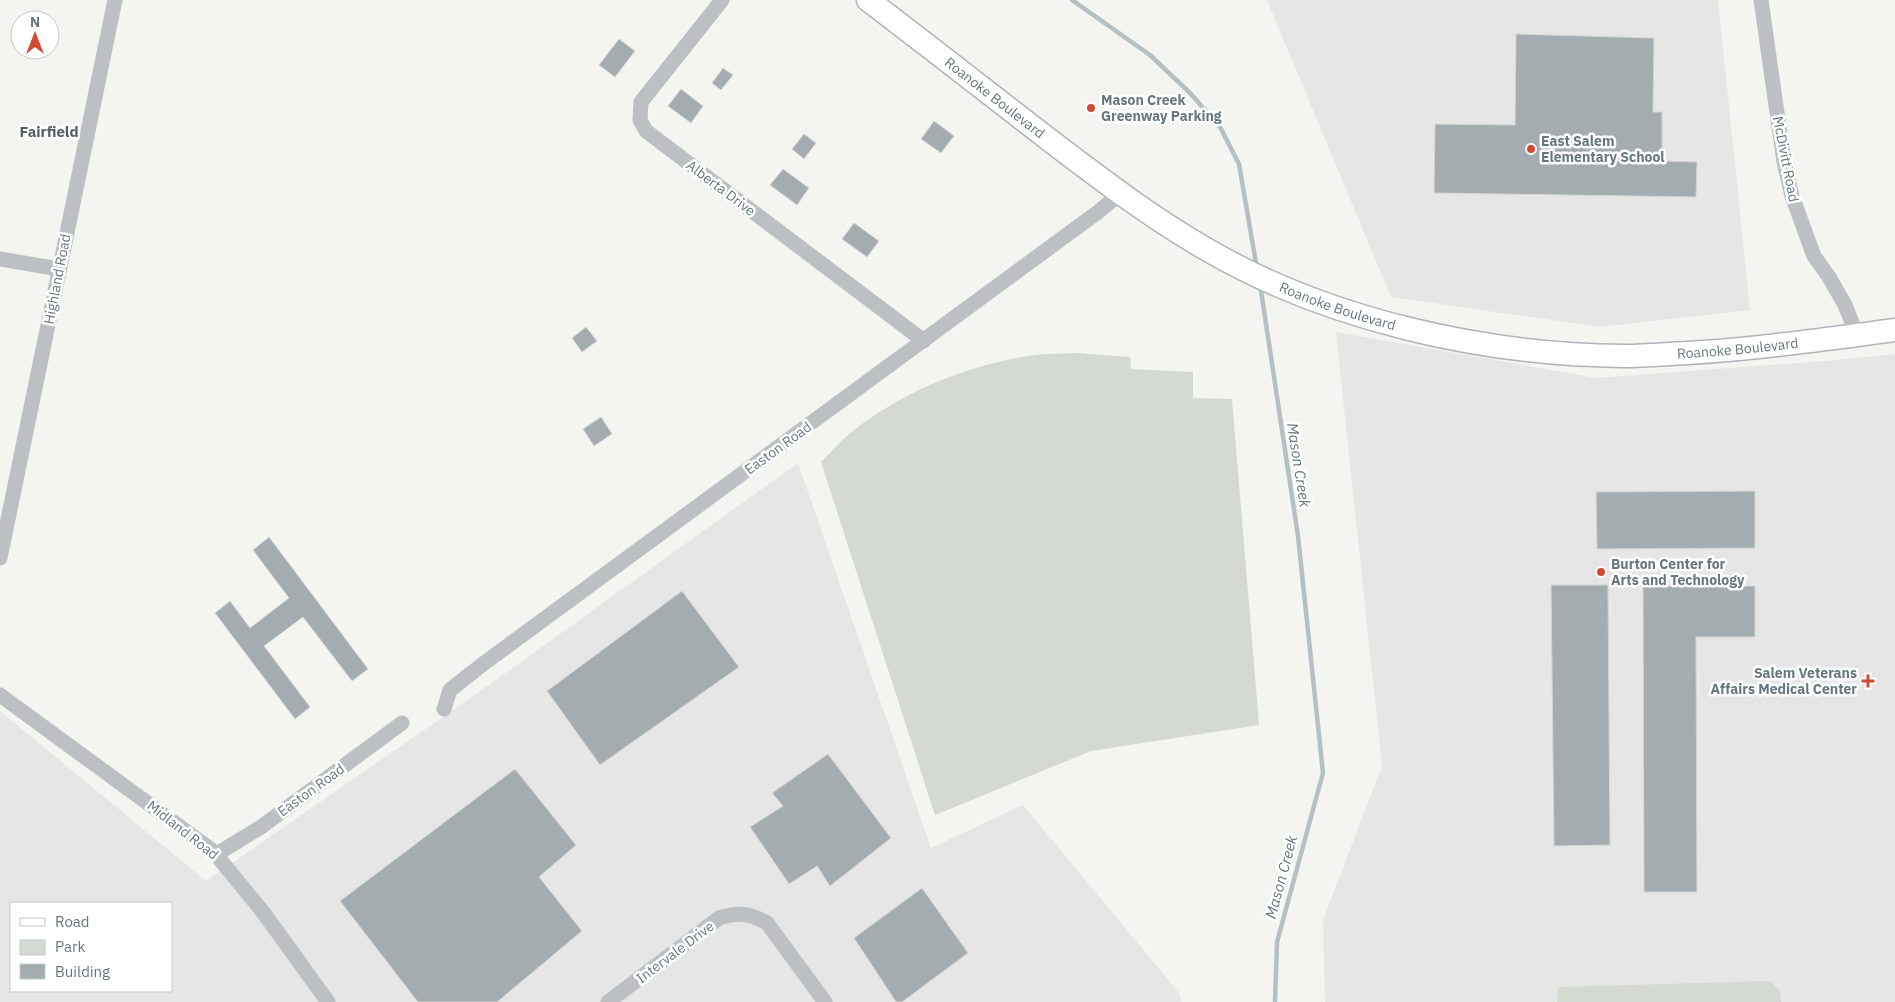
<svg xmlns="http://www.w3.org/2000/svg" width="1895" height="1002" font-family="'IBM Plex Sans',sans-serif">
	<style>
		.built { fill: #e5e6e5; fill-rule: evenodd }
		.green { fill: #d4d9d1 }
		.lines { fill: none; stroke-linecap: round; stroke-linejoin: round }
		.stream { stroke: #b4c0c3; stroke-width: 4.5 }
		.building { fill: #a4acb0; stroke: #d6d6d4 }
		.secondary-casing { stroke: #aeb4b7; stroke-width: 25 }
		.minor { stroke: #bcc0c3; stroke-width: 15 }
		.secondary { stroke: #fff; stroke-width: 22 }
		.poi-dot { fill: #d34933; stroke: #fff; stroke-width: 2 }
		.labels { text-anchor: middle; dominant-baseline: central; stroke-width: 5; stroke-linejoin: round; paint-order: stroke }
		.street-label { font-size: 14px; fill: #66777f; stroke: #fff }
		.poi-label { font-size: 14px; font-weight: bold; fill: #66777f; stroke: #fff; text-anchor: start }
		.neighbourhood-label { font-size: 15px; font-weight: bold; fill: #535f65; stroke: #fff }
		.water-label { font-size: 15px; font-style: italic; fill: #62787c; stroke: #fff }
	</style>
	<rect width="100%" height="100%" fill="#f4f4f1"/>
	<g class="built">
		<path d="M 1267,0 L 1718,0 L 1750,310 L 1600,327 L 1391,297 Z"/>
		<path d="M 1336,332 L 1596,378 L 1837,360 L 1895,354 L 1895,1002 L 1325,1002 L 1323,920 L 1382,766 Z"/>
		<path d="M 798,463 L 931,848 L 1023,805 L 1180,994 L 1181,1002 L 0,1002 L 0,711 L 206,881 L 479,692 ZM 11,903 L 171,903 L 171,991 L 11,991 Z"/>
	</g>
	<g class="green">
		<path d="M 1078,353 L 1130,357 L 1131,369 L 1193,372 L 1193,398 L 1232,399 L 1259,725 L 1091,751 L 935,815 L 821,462 C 832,451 842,439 854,430 C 905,391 965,366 1028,356 C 1045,353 1062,354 1078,353 Z"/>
		<path d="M 1770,981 L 1780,991 L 1781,1002 L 1557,1002 L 1558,987 Z"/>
	</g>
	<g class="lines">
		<g class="stream">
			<path d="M 1072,0 L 1150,55 L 1190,93 L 1220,127 L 1239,164 L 1257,269"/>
			<path d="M 1260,284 L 1298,536 L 1323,773 L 1277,942 L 1275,1002"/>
		</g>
	</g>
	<g class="building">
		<path d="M 1516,34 L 1654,38 L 1653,112 L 1662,112 L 1662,161 L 1697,162 L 1696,197 L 1434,193 L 1435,124 L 1515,125 Z"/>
		<path d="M 619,39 L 635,51 L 615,77 L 599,65 Z"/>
		<path d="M 723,68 L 733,75 L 721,90 L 712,83 Z"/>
		<path d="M 681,89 L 703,106 L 691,123 L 668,106 Z"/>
		<path d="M 934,121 L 954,136 L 941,153 L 921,139 Z"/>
		<path d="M 804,134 L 816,143 L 804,159 L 792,149 Z"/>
		<path d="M 783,169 L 809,188 L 797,205 L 770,185 Z"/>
		<path d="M 854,223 L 879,241 L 867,257 L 842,239 Z"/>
		<path d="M 586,327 L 597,341 L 582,352 L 572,338 Z"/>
		<path d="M 601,417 L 612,434 L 594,446 L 583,429 Z"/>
		<path d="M 1755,491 L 1755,548 L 1597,549 L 1596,492 Z"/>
		<path d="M 269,537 L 368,669 L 352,681 L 303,617 L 264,646 L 310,707 L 295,719 L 215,613 L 230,601 L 250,628 L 289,598 L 253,550 Z"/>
		<path d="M 1551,585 L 1608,585 L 1610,845 L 1554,846 Z"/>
		<path d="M 1643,586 L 1755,586 L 1755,637 L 1696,637 L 1697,892 L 1644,892 Z"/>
		<path d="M 682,591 L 739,667 L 600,765 L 547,691 Z"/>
		<path d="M 828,754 L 891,838 L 830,886 L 817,866 L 789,884 L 750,827 L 783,806 L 772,793 Z"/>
		<path d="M 515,769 L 576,845 L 539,877 L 582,931 L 497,1002 L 418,1002 L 340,901 Z"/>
		<path d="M 922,888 L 968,953 L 902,1002 L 896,1002 L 854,938 Z"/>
	</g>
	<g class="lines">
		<defs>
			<g id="secondary">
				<path id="s1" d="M 868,0 C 930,47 991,95 1052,142 C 1102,180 1152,218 1206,249 C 1327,320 1485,355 1624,356 C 1645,356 1666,354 1687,353 C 1757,349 1826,339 1895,330"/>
			</g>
		</defs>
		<use href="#secondary" class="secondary-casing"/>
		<g class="minor">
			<path d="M 722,0 L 641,102 L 640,120 L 646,131 L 924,341"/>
			<path d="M 1761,0 L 1784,162 L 1792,196 L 1814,256 L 1829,277 L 1845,305 L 1857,335"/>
			<path d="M 0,259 L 59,269"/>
			<path d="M 0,558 L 115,0"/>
			<path d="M 0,695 L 213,851 L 263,912 L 328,1002"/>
			<path d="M 444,709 L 450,690 L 483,664 L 1098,212 L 1121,193"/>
			<path d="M 217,854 L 261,827 L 402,723"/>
			<path d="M 608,1002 L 719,918 C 738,912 750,913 767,923 L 825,1002"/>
		</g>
		<use href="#secondary" class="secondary"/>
	</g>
	<g class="poi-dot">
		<circle cx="1091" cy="108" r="5"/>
		<circle cx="1531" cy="149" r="5"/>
		<circle cx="1601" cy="572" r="5"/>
		<path d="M1865.5 673.5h5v5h5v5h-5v5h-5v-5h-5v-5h5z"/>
	</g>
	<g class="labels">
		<g class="street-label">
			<text stroke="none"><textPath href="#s1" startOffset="160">Roanoke Boulevard</textPath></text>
			<text transform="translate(1786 159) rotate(79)">McDivitt Road</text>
			<text transform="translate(721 188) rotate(37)">Alberta Drive</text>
			<text transform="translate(57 279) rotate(-79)">Highland Road</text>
			<text stroke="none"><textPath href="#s1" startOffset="564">Roanoke Boulevard</textPath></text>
			<text stroke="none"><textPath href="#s1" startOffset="970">Roanoke Boulevard</textPath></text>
			<text transform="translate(778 448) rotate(-36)">Easton Road</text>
			<text transform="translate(311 790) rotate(-36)">Easton Road</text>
			<text transform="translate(183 830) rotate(38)">Midland Road</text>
			<text transform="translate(675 952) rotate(-37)">Intervale Drive</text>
		</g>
		<g class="poi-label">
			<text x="1101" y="100">Mason Creek<tspan x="1101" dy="16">Greenway Parking</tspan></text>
			<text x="1541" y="141">East Salem<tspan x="1541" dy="16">Elementary School</tspan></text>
			<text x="1611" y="564">Burton Center for<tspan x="1611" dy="16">Arts and Technology</tspan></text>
			<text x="1857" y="673" text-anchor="end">Salem Veterans<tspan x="1857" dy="16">Affairs Medical Center</tspan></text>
		</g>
		<g class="neighbourhood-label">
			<text x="49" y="131">Fairfield</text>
		</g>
		<g class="water-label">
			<text transform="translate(1299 465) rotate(81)">Mason Creek</text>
			<text transform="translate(1281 877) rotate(-75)">Mason Creek</text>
		</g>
	</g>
	<rect x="10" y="902" width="162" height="90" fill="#ffffff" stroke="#c2c9cc"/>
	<rect x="20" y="918" width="25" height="8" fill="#ffffff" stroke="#c2c9cc"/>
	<text x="55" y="927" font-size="15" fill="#66777f">Road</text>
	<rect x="20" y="940" width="25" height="15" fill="#d4d9d1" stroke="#c2c9cc"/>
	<text x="55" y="952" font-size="15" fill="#66777f">Park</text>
	<rect x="20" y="964" width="25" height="15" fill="#a4acb0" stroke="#c2c9cc"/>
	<text x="55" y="977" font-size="15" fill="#66777f">Building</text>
	<g transform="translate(35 35)"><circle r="24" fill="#ffffff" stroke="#c2c9cc"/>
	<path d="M0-4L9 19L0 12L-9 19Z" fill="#d34933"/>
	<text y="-8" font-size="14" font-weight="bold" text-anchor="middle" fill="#66777f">N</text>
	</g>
</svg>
